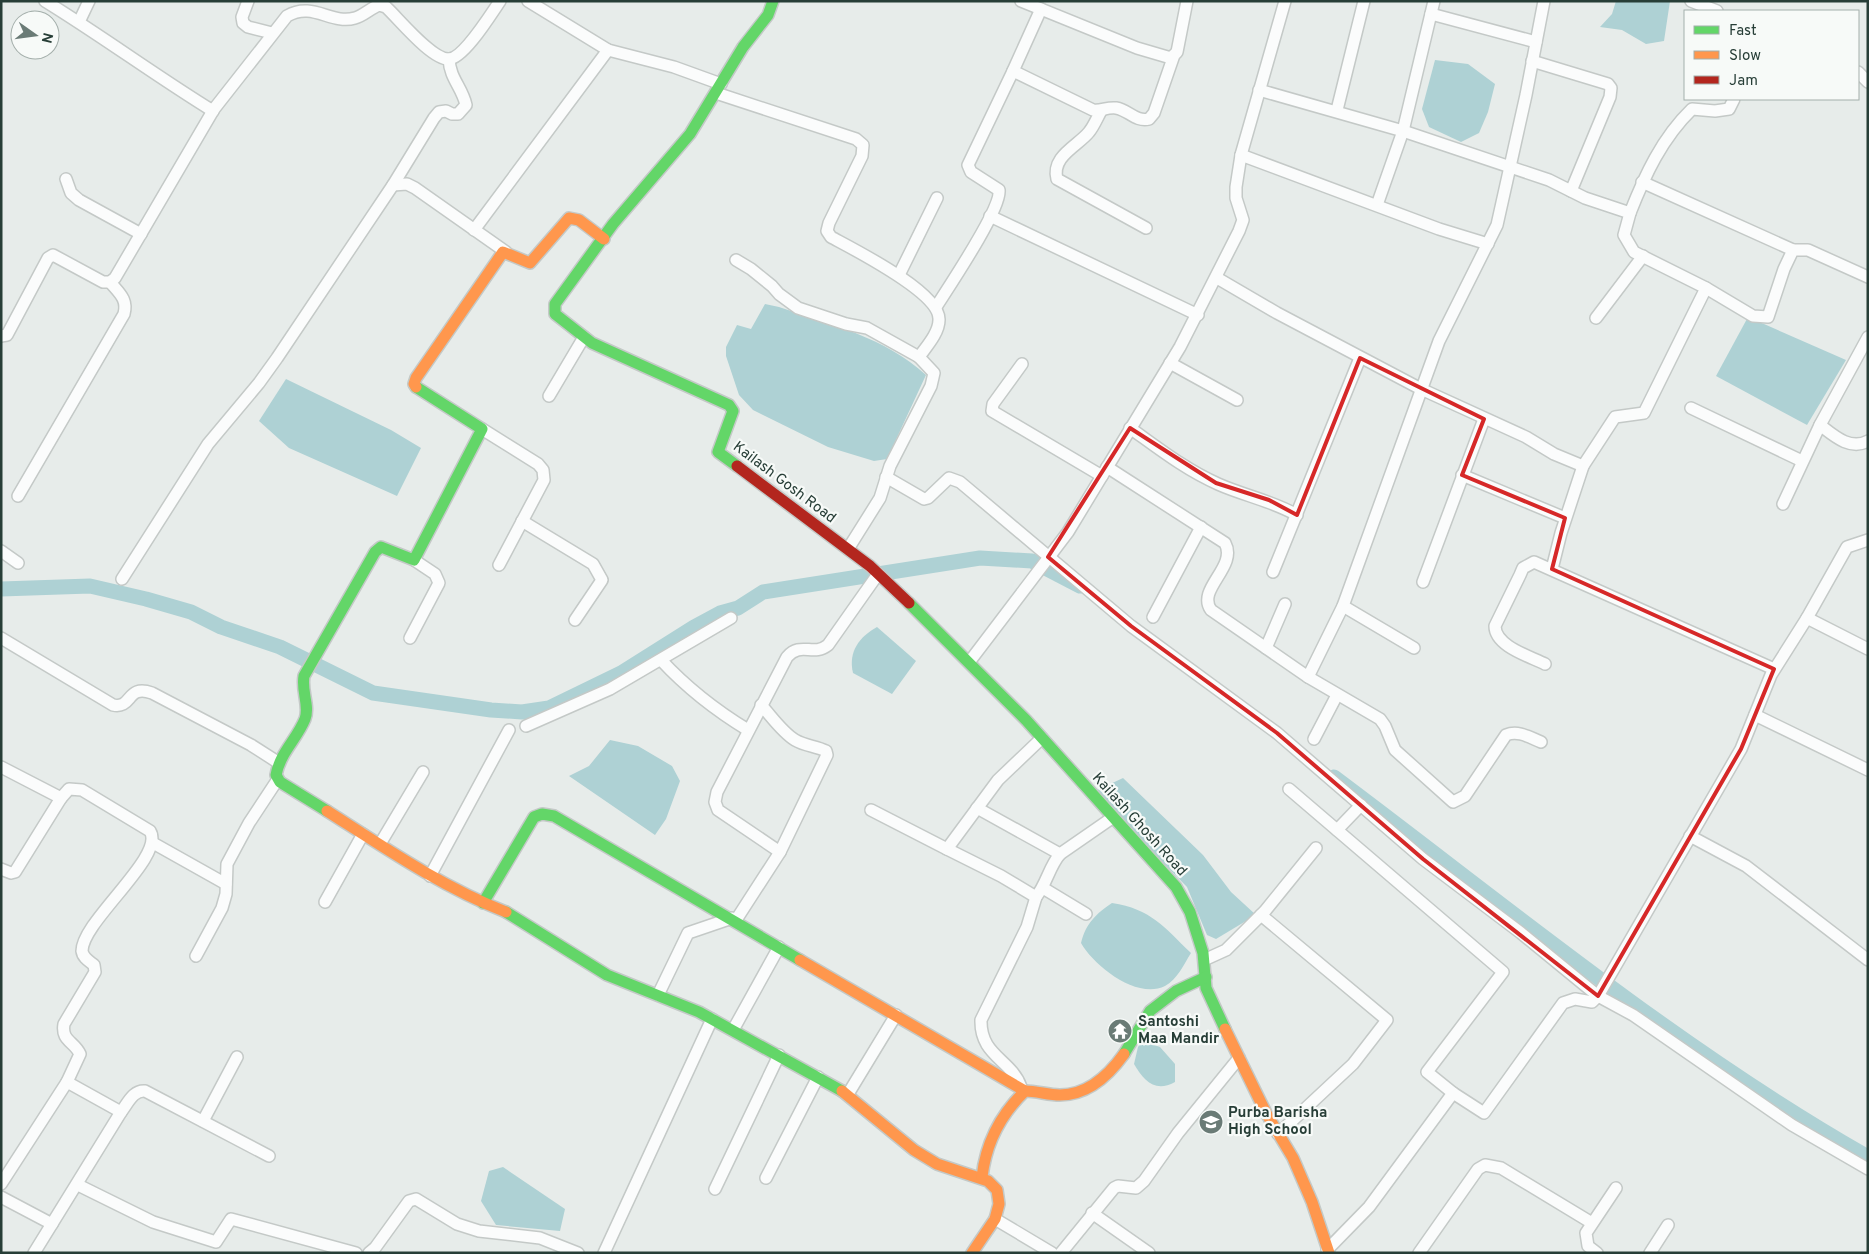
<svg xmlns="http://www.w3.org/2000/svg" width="1869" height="1254" font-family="Overpass,sans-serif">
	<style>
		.water { fill: #aed1d4 }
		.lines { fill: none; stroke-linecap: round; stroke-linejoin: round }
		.canal { stroke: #aed1d4; stroke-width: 15 }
		.street-casing { stroke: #c4c9c7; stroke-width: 14 }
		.fast-casing { stroke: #c4c9c7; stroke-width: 14 }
		.slow-casing { stroke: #c4c9c7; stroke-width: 14 }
		.jam-casing { stroke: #c4c9c7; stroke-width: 14 }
		.street { stroke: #fbfcfc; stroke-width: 11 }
		.fast { stroke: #63d668; stroke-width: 11 }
		.slow { stroke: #ff974d; stroke-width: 11 }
		.jam { stroke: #b3261e; stroke-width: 11 }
		.marked { fill: none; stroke: #d62828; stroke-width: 4; stroke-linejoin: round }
		.labels { text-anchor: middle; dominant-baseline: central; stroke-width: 4.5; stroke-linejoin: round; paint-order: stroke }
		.street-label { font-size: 15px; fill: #273e37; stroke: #f7faf8 }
		.poi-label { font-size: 15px; font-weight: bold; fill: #273e37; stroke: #f7faf8; text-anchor: start }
	</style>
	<rect width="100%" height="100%" fill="#e7ecea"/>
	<g class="water">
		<path d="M 1616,1 L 1670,1 L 1664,41 L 1646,44 L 1622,30 L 1600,27 L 1612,14 Z"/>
		<path d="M 1435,60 L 1468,64 L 1495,84 L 1488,112 L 1479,133 L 1461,142 L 1429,127 L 1422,109 Z"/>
		<path d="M 765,304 L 779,307 C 831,325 885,337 926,375 L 887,459 L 874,461 L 828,447 L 753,410 L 739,395 L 726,356 L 726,347 L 737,325 L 751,329 Z"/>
		<path d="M 1748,317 L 1846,360 L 1807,425 L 1716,376 Z"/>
		<path d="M 286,379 L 391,430 L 421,448 L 397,496 L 289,448 L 259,421 Z"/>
		<path d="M 877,627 L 916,661 L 892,694 L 853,673 C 848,652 859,637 877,627 Z"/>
		<path d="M 610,740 L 638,746 L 672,766 L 680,781 L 666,819 L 655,835 L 569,776 L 589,766 Z"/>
		<path d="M 1123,778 L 1203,855 L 1231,892 L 1256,915 L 1216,939 L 1207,935 L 1187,887 L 1137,836 L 1091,793 Z"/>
		<path d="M 1112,903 C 1151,909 1164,927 1191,953 C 1184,964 1177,980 1165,986 C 1137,1000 1094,966 1081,943 C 1086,923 1096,914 1112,903 Z"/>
		<path d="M 1143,1041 L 1160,1047 L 1175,1064 L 1175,1082 C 1155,1093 1144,1081 1134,1064 L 1138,1047 Z"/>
		<path d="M 503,1167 L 565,1209 L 560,1231 L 496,1225 L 481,1201 L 489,1171 Z"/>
	</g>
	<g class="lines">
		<g class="canal">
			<path d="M 1,589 L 90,586 L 146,599 L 191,612 L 221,627 L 280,647 L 373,693 L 491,710 L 522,712 L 549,708 L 621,673 L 694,627 L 720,613 L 738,608 L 763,592 L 980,558 L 1032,561 L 1080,586"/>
			<path d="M 1334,777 C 1509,908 1678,1049 1868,1157"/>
		</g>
		<defs>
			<g id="street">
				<path d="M 45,1 C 102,36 156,76 213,111"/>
				<path d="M 248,1 L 242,17 L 243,23 L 248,27 L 272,33"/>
				<path d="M 528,1 L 608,50 L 674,67 L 721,84"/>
				<path d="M 1021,1 L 1137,48 L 1171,58 L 1177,52 L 1187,1"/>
				<path d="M 1691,1 L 1717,11"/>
				<path d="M 1041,9 L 1013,71 L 1093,110 C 1101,111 1107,107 1116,108 C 1129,110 1135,122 1149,119 L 1154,113 L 1173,58"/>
				<path d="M 1431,14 L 1536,42"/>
				<path d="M 79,22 L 89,1"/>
				<path d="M 1532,61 L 1608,84 L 1611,88 L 1610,97 L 1571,191"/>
				<path d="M 1858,72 L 1868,82"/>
				<path d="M 716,93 L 856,139 L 863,145 L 862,156 L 829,223 L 827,231 L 831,237 C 853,249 941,293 939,320 C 939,333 926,347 919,357 L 934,373 L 931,386 L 890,466 L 880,498 L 848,549"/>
				<path d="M 1337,110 L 1364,1"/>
				<path d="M 1101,111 C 1097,118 1094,126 1089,132 C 1078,146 1051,156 1057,179 L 1146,228"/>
				<path d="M 1241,155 L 1439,229 L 1488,244"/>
				<path d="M 66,179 L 71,193 L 79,200 L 141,234"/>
				<path d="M 1642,182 L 1793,250"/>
				<path d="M 393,185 L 407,184 L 415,188 L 506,252"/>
				<path d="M 1377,205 L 1403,131 L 1434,1"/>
				<path d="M 1630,213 C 1645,175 1662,138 1692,109 L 1715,111 L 1729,109 L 1734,99"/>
				<path d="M 990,216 L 1198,315"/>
				<path d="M 474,230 L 608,50"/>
				<path d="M 736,260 L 751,269 L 772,286 L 779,294 L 798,308 L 846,324 L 867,328 L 919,357"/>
				<path d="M 899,275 L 937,198"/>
				<path d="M 1217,278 L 1277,313 L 1421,389 L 1526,437 L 1554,454 L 1583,466 L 1615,417 L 1644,413 L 1706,288 L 1634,252 L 1624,235 L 1630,213 L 1585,198 L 1549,180 L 1403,131 L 1259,90"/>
				<path d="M 1706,288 L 1753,316 L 1768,317 L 1784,269 L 1793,250 L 1808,250 L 1868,277"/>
				<path d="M 936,307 C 948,288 1002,208 999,190 L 971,172 L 968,165 L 1013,71"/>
				<path d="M 1596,318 L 1643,256"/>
				<path d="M 1,336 L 7,335 L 48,258 L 53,255 L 103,282 L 110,282 L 115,278 L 214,109 L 287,16 C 313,1 331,25 355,18 C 363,16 371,8 379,5 L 386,7 C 399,19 432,60 449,59 C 464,58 491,14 500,1"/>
				<path d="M 1170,363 L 1237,400"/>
				<path d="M 1022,364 L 993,404 L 992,411 L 1102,476"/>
				<path d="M 549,396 L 584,337"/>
				<path d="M 1691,408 L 1802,461"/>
				<path d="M 1820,425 C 1833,435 1850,451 1868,441"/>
				<path d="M 1130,428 C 1158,448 1186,470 1218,484 C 1245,496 1270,500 1297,515"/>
				<path d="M 482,429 L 538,464 L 543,470 L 544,480 L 499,565"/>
				<path d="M 1107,467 L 1225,543 C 1238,567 1196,589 1211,610 L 1308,677 L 1343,606 L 1439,341 L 1497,225 L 1526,95 L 1544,1"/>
				<path d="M 1462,475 L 1565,518"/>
				<path d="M 886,477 L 924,499 L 928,498 L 949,478 L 960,482 L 1131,626 L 1277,733 L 1423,859 L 1521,933 L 1598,996 L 1633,1015 L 1792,1125 L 1868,1169"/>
				<path d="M 18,496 L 124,314 C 128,299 119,293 110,282"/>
				<path d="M 1783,504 L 1820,425 L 1868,337"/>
				<path d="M 522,521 L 593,564 L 602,580 L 575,620"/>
				<path d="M 1,551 L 18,563"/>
				<path d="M 1552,569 L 1561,533 L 1583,466"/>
				<path d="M 1273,572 L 1360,358"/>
				<path d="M 122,579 L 208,444 L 259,383 L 277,358 L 393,185 L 434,118 L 439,112 L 446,111 L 452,114 L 458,114 L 466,105 C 462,87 450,79 449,59"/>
				<path d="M 1423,582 L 1484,419"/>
				<path d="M 1343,606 L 1414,648"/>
				<path d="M 1153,617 L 1201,527"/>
				<path d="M 1807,618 L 1847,547 L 1868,540"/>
				<path d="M 1,638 L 113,705 C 133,709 126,684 152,693 L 251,745 L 279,763"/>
				<path d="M 410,638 L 439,583 L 435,574 L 414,560"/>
				<path d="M 1266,648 L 1285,604"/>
				<path d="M 661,660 C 687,688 715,710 748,730"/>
				<path d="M 970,661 L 1068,532 L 1180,347 L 1239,231 L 1243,220 L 1236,198 L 1236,187 L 1241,155 L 1285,1"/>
				<path d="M 1545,664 C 1529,656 1495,646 1495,626 L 1520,575 L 1523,568 L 1534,562 L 1774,669"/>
				<path d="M 1308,677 L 1380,719 L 1385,726 L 1395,750 L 1453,802 L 1465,796 L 1506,735 C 1518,730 1529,737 1541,742"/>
				<path d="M 1755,715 L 1868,770"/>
				<path d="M 526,726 L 610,689 L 731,618"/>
				<path d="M 1042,738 L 998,780 L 947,849 L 1001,876 L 1036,897 C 1047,883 1049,867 1060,854 L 1112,818"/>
				<path d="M 1314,739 L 1337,695"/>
				<path d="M 1,767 L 61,798 L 69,789 L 82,790 L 150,831 C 166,856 82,921 82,951 C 83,958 89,961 94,965 L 95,972 L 64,1024 C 61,1041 74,1041 80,1054 L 67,1082 L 121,1112 L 34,1253"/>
				<path d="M 1289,789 L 1503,972 L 1427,1072 L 1453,1093 L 1484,1113 L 1563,1003 L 1575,999 L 1592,1002 L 1598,996 L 1741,749 L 1771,675 L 1807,618 L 1868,649"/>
				<path d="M 977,808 L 1060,854"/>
				<path d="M 871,810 L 947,849"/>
				<path d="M 1337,830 L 1361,805"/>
				<path d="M 1690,836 L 1746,866 L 1868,960"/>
				<path d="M 153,843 L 226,884"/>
				<path d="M 380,844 L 423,772"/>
				<path d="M 780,852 L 718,810 L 715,802 L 717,792 L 787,657 C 801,641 813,657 828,645 L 878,574"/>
				<path d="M 1,869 L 11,873 L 15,872 L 61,798"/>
				<path d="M 430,876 L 509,730"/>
				<path d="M 1043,888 L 1086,914"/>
				<path d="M 325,902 L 363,834"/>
				<path d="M 1261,915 L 1387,1020 L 1353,1064 L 1278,1134"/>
				<path d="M 736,920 L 780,852 L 827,755 L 826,751 C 816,746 805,746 795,740 C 782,732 772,717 761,705"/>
				<path d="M 196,956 L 222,908 L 226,894 L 227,864 L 249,823 L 278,779"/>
				<path d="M 1204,960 L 1226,950 L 1265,911 L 1316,848"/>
				<path d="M 658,995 L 688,933 L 732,918"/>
				<path d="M 733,1030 L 779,947"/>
				<path d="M 1021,1087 C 1011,1059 980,1056 981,1020 L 1027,927 L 1036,897"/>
				<path d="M 848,1094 L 896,1015"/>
				<path d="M 121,1112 C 128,1103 133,1090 145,1091 L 269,1156"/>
				<path d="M 203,1121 L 237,1057"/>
				<path d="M 766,1178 L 818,1077"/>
				<path d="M 1,1184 L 67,1082"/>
				<path d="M 78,1185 L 153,1222 L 216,1242 L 231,1219 L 356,1253"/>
				<path d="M 715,1189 L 779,1055"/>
				<path d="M 1,1197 L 52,1224"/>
				<path d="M 1092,1213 L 1149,1253"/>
				<path d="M 995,1219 L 1052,1253"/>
				<path d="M 1327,1250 L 1369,1207 L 1453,1093"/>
				<path d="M 369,1253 L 375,1248 L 409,1201 L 416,1199 L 457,1224 L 479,1231 L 540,1238 L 578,1253"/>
				<path d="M 604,1253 L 712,1019"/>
				<path d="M 1061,1253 L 1114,1188 L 1118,1186 L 1136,1188 L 1144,1181 L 1178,1133 L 1239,1058"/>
				<path d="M 1419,1253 L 1478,1169 L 1485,1165 L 1501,1168 L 1592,1223"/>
				<path d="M 1597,1253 L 1588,1246 L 1586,1233 L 1616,1188"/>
				<path d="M 1650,1253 L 1668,1225"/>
			</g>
			<g id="fast">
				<path d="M 737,466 L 718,452 L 733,411 L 729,405 L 592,343 L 555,314 L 555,304 L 613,224 L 690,134 L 743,47 L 768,15 L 773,1"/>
				<path d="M 909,603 L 1026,720 L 1176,887 L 1190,912 L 1203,953 L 1206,988 L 1225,1029"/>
				<path d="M 327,811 L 280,782 L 276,775 C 280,753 297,739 305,719 C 310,706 301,691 304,676 L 375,552 L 381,547 L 414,560 L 482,429 L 416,387"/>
				<path d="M 483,903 L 534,817 L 542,814 L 554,816 L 800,960"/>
				<path d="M 506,912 L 607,975 L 699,1012 L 842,1091"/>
				<path d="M 1124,1054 L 1150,1011 L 1176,991 L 1206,977"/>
			</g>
			<g id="slow">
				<path d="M 416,387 L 414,384 L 416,378 L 503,252 L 530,263 L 569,218 L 579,220 L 604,239"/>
				<path d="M 327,811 C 385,848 442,887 506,912"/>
				<path d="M 800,960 L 1025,1091"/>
				<path d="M 1225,1029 L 1266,1113 L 1293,1158 L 1312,1202 L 1329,1253"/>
				<path d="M 842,1091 L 914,1150 L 937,1164 L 988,1181 L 997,1190 L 999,1204 L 995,1219 L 972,1253"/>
				<path d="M 982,1177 C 986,1142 1000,1115 1025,1091 C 1037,1091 1048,1095 1060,1095 C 1088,1095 1109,1075 1124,1054"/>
			</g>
			<path id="jam" d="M 737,466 L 870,566 L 909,603"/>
		</defs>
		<use href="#street" class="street-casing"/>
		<use href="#fast" class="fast-casing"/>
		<use href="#slow" class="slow-casing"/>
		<use href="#jam" class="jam-casing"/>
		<use href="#street" class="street"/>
		<use href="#fast" class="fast"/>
		<use href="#slow" class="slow"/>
		<use href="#jam" class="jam"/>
	</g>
	<path class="marked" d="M 1360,358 L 1484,419 L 1462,475 L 1565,518 L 1552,569 L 1774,669 L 1741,749 L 1598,996 L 1423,859 L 1277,733 L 1131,626 L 1048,557 L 1130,428 L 1216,483 L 1269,500 L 1297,515 Z"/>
	<defs>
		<symbol id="temple-disc" viewBox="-11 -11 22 22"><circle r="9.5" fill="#6a7b76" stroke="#f7faf8"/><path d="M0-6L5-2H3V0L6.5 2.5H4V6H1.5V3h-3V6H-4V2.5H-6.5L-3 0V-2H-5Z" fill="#fff"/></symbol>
		<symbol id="school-disc" viewBox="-11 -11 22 22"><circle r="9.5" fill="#6a7b76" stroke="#f7faf8"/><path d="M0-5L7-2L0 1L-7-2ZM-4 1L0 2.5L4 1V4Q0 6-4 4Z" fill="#fff"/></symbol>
	</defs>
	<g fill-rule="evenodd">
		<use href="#temple-disc" x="1106" y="1017" width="28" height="28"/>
		<use href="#school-disc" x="1197" y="1108" width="28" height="28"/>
	</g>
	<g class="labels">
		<g class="street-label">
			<text transform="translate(784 483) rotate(37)">Kailash Gosh Road</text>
			<text transform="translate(1139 825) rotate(48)">Kailash Ghosh Road</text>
		</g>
		<g class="poi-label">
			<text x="1138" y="1022">Santoshi<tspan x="1138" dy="17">Maa Mandir</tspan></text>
			<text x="1228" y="1113">Purba Barisha<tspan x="1228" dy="17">High School</tspan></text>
		</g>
	</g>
	<rect width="1869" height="1254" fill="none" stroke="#273e37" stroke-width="5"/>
	<rect x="1684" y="10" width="175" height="90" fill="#f7faf8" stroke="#a4afab"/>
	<rect x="1694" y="26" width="25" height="8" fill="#63d668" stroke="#a4afab"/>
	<text x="1729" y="35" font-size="15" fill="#273e37">Fast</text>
	<rect x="1694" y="51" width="25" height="8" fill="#ff974d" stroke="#a4afab"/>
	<text x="1729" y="60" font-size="15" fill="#273e37">Slow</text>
	<rect x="1694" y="76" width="25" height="8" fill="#b3261e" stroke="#a4afab"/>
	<text x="1729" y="85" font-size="15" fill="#273e37">Jam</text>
	<g transform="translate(35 35) rotate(104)"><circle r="24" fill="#f7faf8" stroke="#a4afab"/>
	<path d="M0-4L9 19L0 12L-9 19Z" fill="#6a7b76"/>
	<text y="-8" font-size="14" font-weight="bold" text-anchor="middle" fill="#273e37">N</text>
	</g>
</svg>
